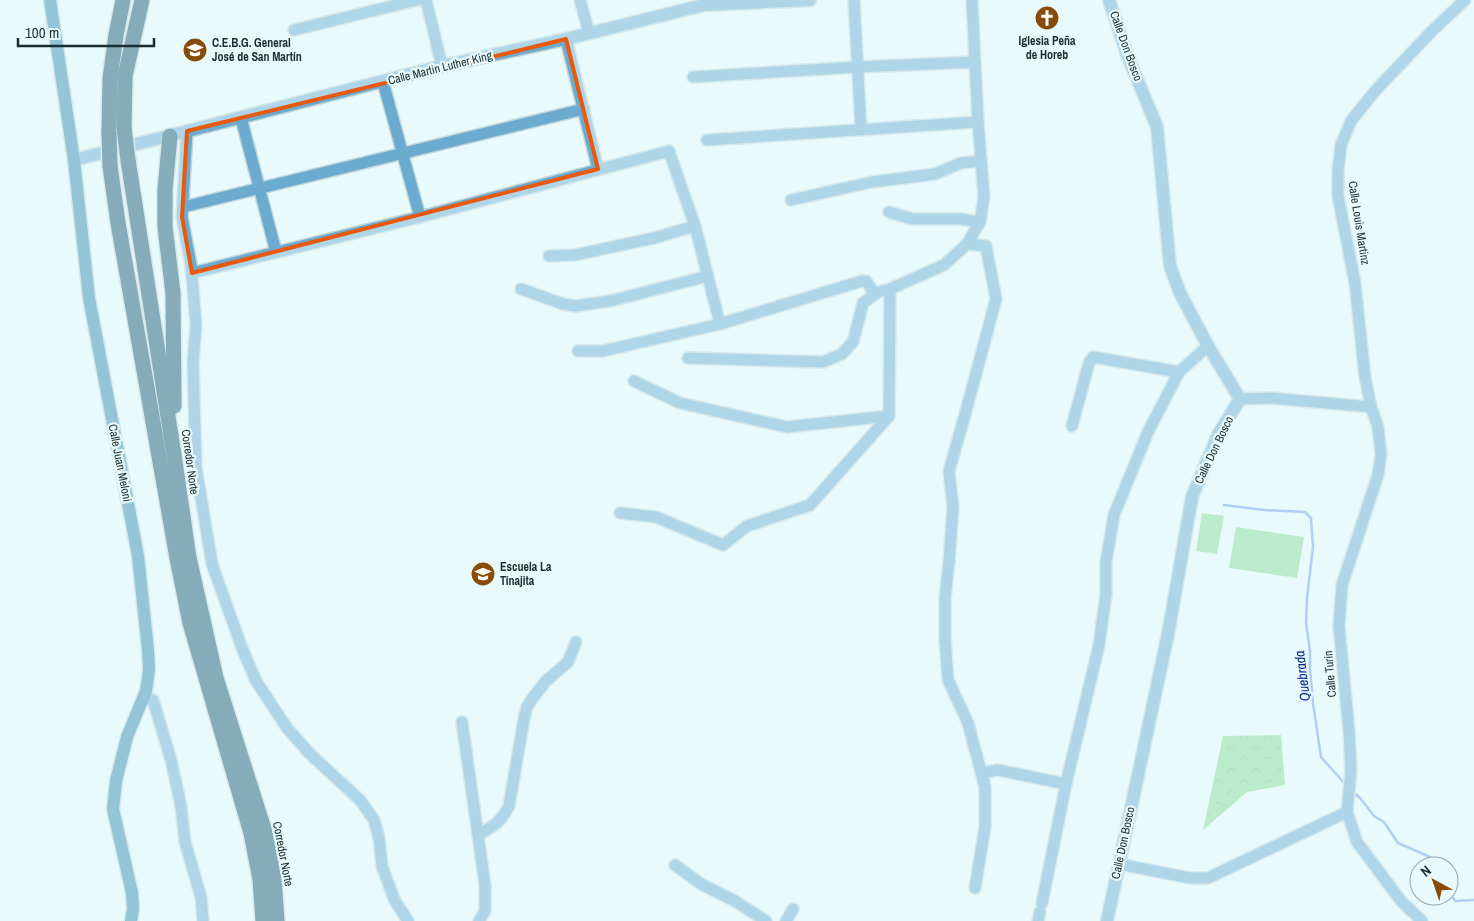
<svg xmlns="http://www.w3.org/2000/svg" width="1474" height="921" font-family="'Archivo Narrow',sans-serif">
	<style>
		.park { fill: url(#park-crowns) }
		.garden { fill: #88da93 }
		.lines { fill: none; stroke-linecap: round; stroke-linejoin: round }
		.stream { stroke: #7199eb; stroke-width: 2.5 }
		.minor-casing { stroke: #c3d5d7; stroke-width: 14 }
		.tertiary-casing { stroke: #c3d5d7; stroke-width: 15 }
		.secondary-casing { stroke: #c3d5d7; stroke-width: 15 }
		.motorway-casing { stroke: #c3d5d7; stroke-width: 18 }
		.minor { stroke: #6babd0; stroke-width: 11 }
		.tertiary { stroke: #6babd0; stroke-width: 12 }
		.secondary { stroke: #2f84ae; stroke-width: 12 }
		.motorway { stroke: #104c69; stroke-width: 15 }
		.motorway-bridge-casing { stroke: #c3d5d7; stroke-width: 18; stroke-linecap: butt }
		.motorway-bridge { stroke: #104c69; stroke-width: 15 }
		.marked { fill: none; stroke: #e8590c; stroke-width: 4; stroke-linejoin: round }
		.labels { text-anchor: middle; dominant-baseline: central; stroke-width: 4.5; stroke-linejoin: round; paint-order: stroke }
		.poi-label { font-size: 12px; font-weight: bold; fill: #1a2d2f; stroke: #e8fafc; text-anchor: start }
		.street-label { font-size: 12px; fill: #1a2d2f; stroke: #e8fafc }
		.water-label { font-size: 14px; font-style: italic; fill: #062a87; stroke: #e8fafc }
	</style>
	<defs>
		<pattern id="park-crowns" width="20" height="18" patternUnits="userSpaceOnUse" patternTransform="scale(1.25)"><rect width="20" height="18" fill="#88da93"/><path d="M2 6a3 3 0 1 1 6 0M12 15a3 3 0 1 1 6 0" fill="none" stroke="#75bb7f"/></pattern>
	</defs>
	<rect width="100%" height="100%" fill="#e8fafc"/>
	<path class="park" d="M 1281,735 L 1285,785 L 1247,792 L 1203,830 L 1223,736 Z"/>
	<g class="garden">
		<path d="M 1202,513 L 1224,516 L 1217,554 L 1196,551 Z"/>
		<path d="M 1236,527 L 1304,537 L 1297,578 L 1229,568 Z"/>
	</g>
	<g class="lines">
		<g class="stream">
			<path d="M 1224,505 L 1264,510 L 1305,512 L 1311,518 L 1313,547 L 1307,598 L 1306,623 L 1310,651 L 1310,669 L 1313,703 L 1321,757 L 1346,785"/>
			<path d="M 1352,791 L 1360,798 L 1374,816 L 1384,822 L 1398,843 L 1430,857 L 1442,866"/>
			<path d="M 1449,885 L 1450,893 L 1455,901 L 1474,900"/>
		</g>
		<defs>
			<g id="minor">
				<path d="M 426,0 L 442,66"/>
				<path d="M 580,0 L 589,33"/>
				<path d="M 854,0 L 861,130"/>
				<path d="M 294,30 L 417,0"/>
				<path d="M 566,39 L 598,169"/>
				<path d="M 693,77 L 858,67 L 975,62"/>
				<path d="M 383,82 L 420,217"/>
				<path d="M 241,118 L 276,252"/>
				<path d="M 187,131 L 182,217 L 191,265 L 196,325 L 193,362 L 196,467 L 212,564 L 242,648 L 256,681 L 287,728 L 310,754 L 360,800 L 374,820 L 379,838 L 382,866 L 390,888 L 395,901 L 408,921"/>
				<path d="M 707,140 L 978,122"/>
				<path d="M 791,200 L 872,182 L 935,174 L 961,163 L 981,161"/>
				<path d="M 183,207 L 584,109"/>
				<path d="M 889,212 L 912,219 L 960,219 L 980,222"/>
				<path d="M 967,244 L 986,246 L 996,299 L 966,411 L 949,471 L 953,507 L 949,562 L 945,598 L 945,639 L 948,680 L 968,723 L 985,787 L 985,827 L 975,888"/>
				<path d="M 549,256 L 575,255 L 654,238 L 695,226"/>
				<path d="M 192,273 L 420,217 L 669,151 L 695,226 L 720,324"/>
				<path d="M 521,289 L 563,304 L 575,306 L 610,301 L 708,276"/>
				<path d="M 578,351 L 603,351 L 720,324 L 862,281 L 866,281 L 875,294"/>
				<path d="M 688,358 L 823,362 L 842,354 L 853,342 L 863,303 L 878,292 L 890,289 L 944,265 L 967,244 L 980,222 L 984,197 L 978,122 L 972,0"/>
				<path d="M 634,381 L 680,403 L 787,427 L 889,416"/>
				<path d="M 1240,399 L 1270,398 L 1371,407"/>
				<path d="M 1072,426 L 1089,363 L 1093,357 L 1179,372"/>
				<path d="M 620,513 L 656,517 L 723,545 L 747,526 L 810,505 L 889,416 L 890,289"/>
				<path d="M 144,697 L 153,700 L 171,760 L 181,806 L 185,842 L 201,897 L 203,921"/>
				<path d="M 462,722 L 485,885 L 485,911 L 479,921"/>
				<path d="M 982,773 L 997,770 L 1003,771 L 1066,784"/>
				<path d="M 478,835 C 494,826 501,822 509,806 L 524,719 L 527,707 L 532,699 L 546,681 L 568,662 L 576,642"/>
				<path d="M 1119,864 L 1190,878 L 1208,878 L 1347,812"/>
				<path d="M 675,865 L 701,884 L 735,901 L 766,921"/>
				<path d="M 1042,903 L 1066,784 L 1099,645 L 1106,594 L 1106,562 L 1114,515 L 1148,432 L 1179,372 L 1208,346"/>
				<path d="M 786,921 L 793,909"/>
				<path d="M 1038,921 L 1040,912"/>
				<path d="M 1422,921 L 1401,901 L 1357,842 L 1347,812 L 1351,770 L 1349,731 L 1339,626 L 1342,585 L 1378,475 L 1381,454 L 1378,427 L 1371,407 L 1365,377 L 1355,283 L 1338,196 L 1338,171 L 1341,145 L 1351,121 L 1375,91 L 1432,31 L 1465,0"/>
			</g>
			<g id="tertiary">
				<path d="M 74,160 L 442,66 L 566,39 L 704,5 L 810,0"/>
				<path d="M 1107,921 L 1168,634 L 1192,497 L 1218,435 L 1240,399 L 1208,346 L 1180,293 L 1170,266 L 1157,127 L 1128,57 L 1109,0"/>
			</g>
			<path id="secondary" d="M 50,0 L 74,160 L 89,298 L 138,556 L 148,650 L 149,670 L 146,691 L 127,737 L 116,781 L 113,809 L 132,893 L 133,909 L 131,921"/>
			<g id="motorway">
				<path d="M 124,128 L 125,76 L 142,0"/>
				<path d="M 109,133 L 110,79 L 116,35 L 123,0"/>
				<path d="M 170,136 L 165,189 L 165,227 L 173,293 L 174,406"/>
				<path d="M 128,160 L 174,455 L 189,558 L 216,678 L 265,832 L 274,878 L 277,921"/>
				<path d="M 110,166 L 118,223 L 177,558 L 190,623 L 251,833 L 260,879 L 263,921"/>
			</g>
		</defs>
		<use href="#minor" class="minor-casing"/>
		<use href="#tertiary" class="tertiary-casing"/>
		<use href="#secondary" class="secondary-casing"/>
		<use href="#motorway" class="motorway-casing"/>
		<use href="#minor" class="minor"/>
		<use href="#tertiary" class="tertiary"/>
		<use href="#secondary" class="secondary"/>
		<use href="#motorway" class="motorway"/>
		<defs>
			<g id="motorway-bridge">
				<path d="M 124,128 L 128,160"/>
				<path d="M 109,133 L 110,166"/>
			</g>
		</defs>
		<use href="#motorway-bridge" class="motorway-bridge-casing"/>
		<use href="#motorway-bridge" class="motorway-bridge"/>
	</g>
	<path d="M0 0H1474V921H0ZM 566,39 L 598,169 L 192,273 L 182,217 L 187,131 Z" fill="#e8fafc" fill-opacity=".55" fill-rule="evenodd"/>
	<path class="marked" d="M 566,39 L 598,169 L 192,273 L 182,217 L 187,131 Z"/>
	<defs>
		<symbol id="church-disc" viewBox="-11 -11 22 22"><circle r="9.5" fill="#884c08" stroke="#e8fafc"/><path d="M-1.2-6h2.4v3.5h3.3v2.4h-3.3V6h-2.4V-.1h-3.3v-2.4h3.3Z" fill="#fff"/></symbol>
		<symbol id="school-disc" viewBox="-11 -11 22 22"><circle r="9.5" fill="#884c08" stroke="#e8fafc"/><path d="M0-5L7-2L0 1L-7-2ZM-4 1L0 2.5L4 1V4Q0 6-4 4Z" fill="#fff"/></symbol>
	</defs>
	<g fill-rule="evenodd">
		<use href="#church-disc" x="1033" y="4" width="28" height="28"/>
		<use href="#school-disc" x="181" y="36" width="28" height="28"/>
		<use href="#school-disc" x="469" y="560" width="28" height="28"/>
	</g>
	<g class="labels">
		<g class="poi-label">
			<text x="1047" y="41" text-anchor="middle">Iglesia Peña<tspan x="1047" dy="14">de Horeb</tspan></text>
			<text x="212" y="43">C.E.B.G. General<tspan x="212" dy="14">José de San Martín</tspan></text>
			<text x="500" y="567">Escuela La<tspan x="500" dy="14">Tinajita</tspan></text>
		</g>
		<g class="street-label">
			<text transform="translate(1126 46) rotate(70)">Calle Don Bosco</text>
			<text transform="translate(440 68) rotate(-14)">Calle Martin Luther King</text>
			<text transform="translate(1359 223) rotate(81)">Calle Louis Martinz</text>
			<text transform="translate(1214 450) rotate(-64)">Calle Don Bosco</text>
			<text transform="translate(190 462) rotate(82)">Corredor Norte</text>
			<text transform="translate(120 463) rotate(79)">Calle Juan Meloni</text>
			<text transform="translate(1330 674) rotate(-95)">Calle Turin</text>
			<text transform="translate(1123 843) rotate(-78)">Calle Don Bosco</text>
			<text transform="translate(283 854) rotate(79)">Corredor Norte</text>
		</g>
		<g class="water-label">
			<text transform="translate(1302 676) rotate(-97)">Quebrada</text>
		</g>
	</g>
	<g transform="translate(1434 881) rotate(320)"><circle r="24" fill="#e8fafc" stroke="#96a8aa"/>
	<path d="M0-4L9 19L0 12L-9 19Z" fill="#884c08"/>
	<text y="-8" font-size="14" font-weight="bold" text-anchor="middle" fill="#1a2d2f">N</text>
	</g>
	<path d="M18 38v8h136v-8" fill="none" stroke="#1a2d2f" stroke-width="2.5"/>
	<text x="25" y="38" font-size="15" fill="#1a2d2f" stroke="#e8fafc" stroke-width="4" paint-order="stroke">100 m</text>
</svg>
